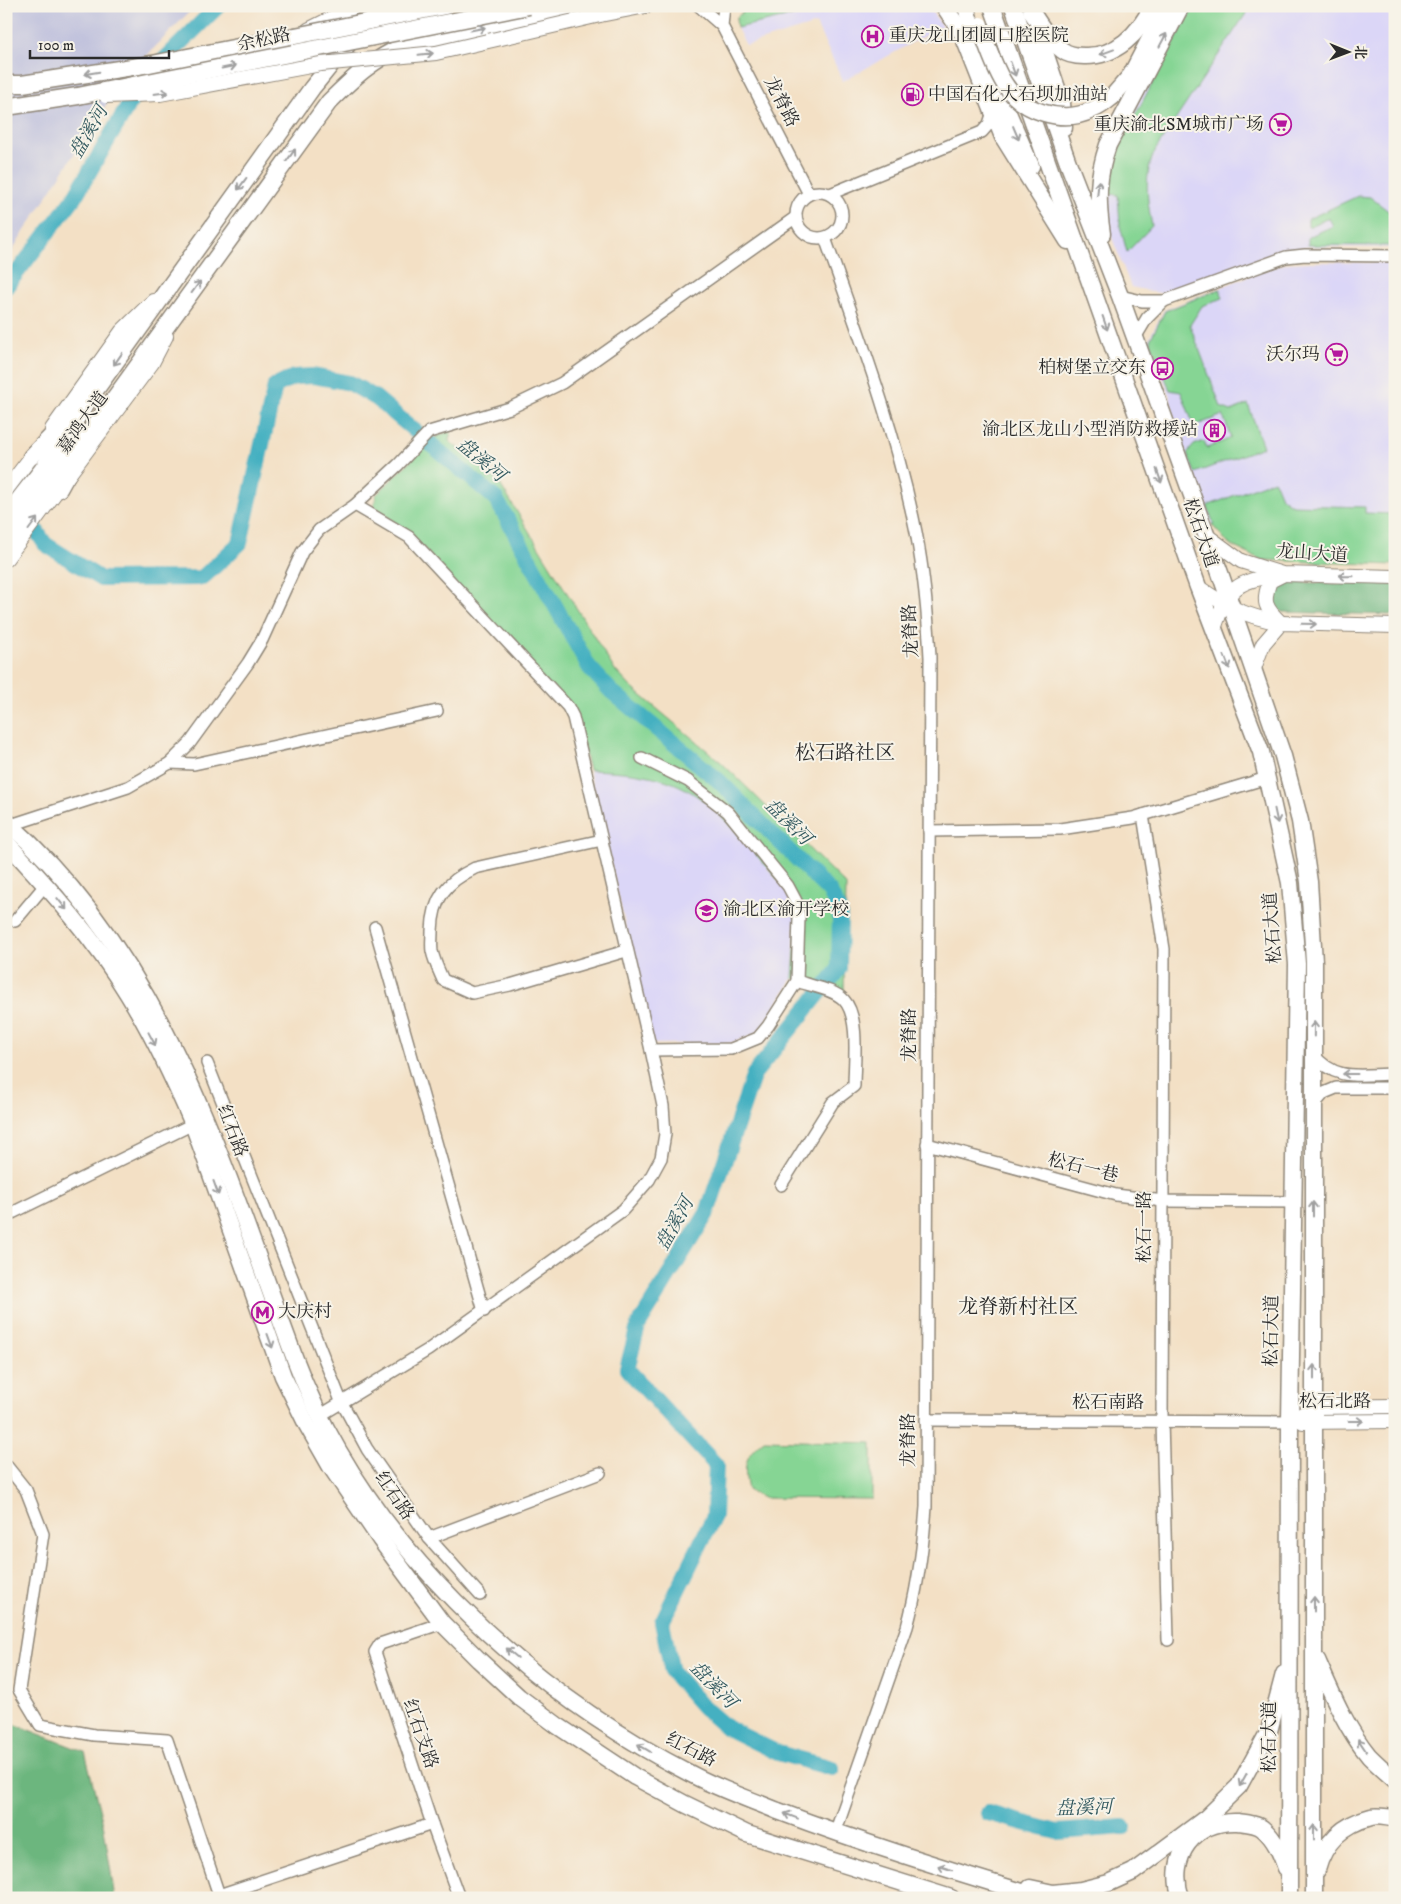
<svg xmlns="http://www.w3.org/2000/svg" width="1401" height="1904" font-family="'IM FELL DW Pica','Noto Serif SC',serif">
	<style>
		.built { fill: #dbd6f7 }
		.industrial { fill: #c1c2dd }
		.green { fill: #86d594; stroke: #588060 }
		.forest { fill: #6cb67e; stroke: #4c7054 }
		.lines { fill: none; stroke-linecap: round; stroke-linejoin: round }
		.river { stroke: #44b0c1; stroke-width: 16 }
		.minor-casing { stroke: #8f8678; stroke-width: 14 }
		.major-casing { stroke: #8f8678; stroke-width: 16 }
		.highway-casing { stroke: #8f8678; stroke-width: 19 }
		.minor { stroke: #fff; stroke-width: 11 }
		.major { stroke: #fff; stroke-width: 14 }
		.highway { stroke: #fff; stroke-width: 16 }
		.major-bridge-casing { stroke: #8f8678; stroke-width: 16; stroke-linecap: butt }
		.highway-bridge-casing { stroke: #8f8678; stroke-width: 19; stroke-linecap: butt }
		.major-bridge { stroke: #fff; stroke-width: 14 }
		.highway-bridge { stroke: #fff; stroke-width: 16 }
		.oneway { stroke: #a0a0a0 }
		.labels { text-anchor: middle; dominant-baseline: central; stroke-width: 4; stroke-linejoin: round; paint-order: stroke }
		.poi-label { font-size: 18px; fill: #2b2b2b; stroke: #f7f3e8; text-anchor: start }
		.street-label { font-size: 18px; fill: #2b2b2b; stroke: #f7f3e8 }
		.water-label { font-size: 19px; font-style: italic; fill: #345a60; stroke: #f7f3e8 }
		.quarter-label { font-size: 20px; fill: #2b2b2b; stroke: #f7f3e8 }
	</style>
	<rect width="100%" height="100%" fill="#f7f3e8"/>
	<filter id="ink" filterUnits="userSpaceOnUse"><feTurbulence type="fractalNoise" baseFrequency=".02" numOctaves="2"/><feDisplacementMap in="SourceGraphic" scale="10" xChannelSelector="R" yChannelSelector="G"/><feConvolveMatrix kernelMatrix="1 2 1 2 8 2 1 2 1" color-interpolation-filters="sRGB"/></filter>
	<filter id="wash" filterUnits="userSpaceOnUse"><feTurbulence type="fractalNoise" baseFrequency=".0096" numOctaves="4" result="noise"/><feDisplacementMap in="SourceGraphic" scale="20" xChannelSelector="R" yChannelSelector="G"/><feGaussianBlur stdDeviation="1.12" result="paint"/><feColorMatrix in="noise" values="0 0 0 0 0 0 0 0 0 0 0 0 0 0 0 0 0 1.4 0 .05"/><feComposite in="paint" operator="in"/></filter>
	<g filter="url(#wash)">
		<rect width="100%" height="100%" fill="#f3e0c5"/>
		<g class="built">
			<path d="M 804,6 L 928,6 L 942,26 L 843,81 L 816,24 L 746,45 L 737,28 L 803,13 Z"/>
			<path d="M 1188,6 L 1395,6 L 1395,248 L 1305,247 L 1284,250 L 1164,294 L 1131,287 L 1107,225 L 1105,195 L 1108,171 L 1115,146 Z"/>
			<path d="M 1310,262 L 1395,263 L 1395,529 L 1211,524 L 1177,433 L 1169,394 L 1148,340 L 1164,310 L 1267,269 L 1288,263 Z"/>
			<path d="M 589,770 L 630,772 L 667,779 L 685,787 L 723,816 L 784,888 L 792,902 L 795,918 L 793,978 L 764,1024 L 754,1035 L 730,1043 L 653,1044 Z"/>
		</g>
		<path class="industrial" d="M 6,6 L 195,6 L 120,83 L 6,260 Z"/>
		<g class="green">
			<path d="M 749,6 L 804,6 L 804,13 L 737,28 L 736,18 Z"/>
			<path d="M 1194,6 L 1251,6 L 1156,149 C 1143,175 1147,198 1152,226 L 1127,252 L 1120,226 L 1118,195 L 1108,194 L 1112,169 L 1118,147 Z"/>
			<path d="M 1358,196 L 1370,197 L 1395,216 L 1395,246 L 1308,245 L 1308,237 L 1333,226 L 1329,218 L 1308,227 L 1308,219 Z"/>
			<path d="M 1220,289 L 1223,298 L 1202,306 L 1190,325 L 1221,407 L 1231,411 L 1248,404 L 1263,447 L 1195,473 L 1187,453 L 1194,445 L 1204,441 L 1207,448 L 1231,438 L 1223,415 L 1194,426 L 1181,392 L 1170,390 L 1150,340 L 1165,311 Z"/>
			<path d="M 451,430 L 449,441 L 498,481 L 614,669 L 631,687 L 722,763 L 846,885 L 844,993 L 793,978 C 794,955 800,925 792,902 C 785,884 767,868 755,853 C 698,787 677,773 589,770 L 576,718 L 410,533 L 374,507 L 376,495 L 434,438 Z"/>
			<path d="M 1274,480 L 1281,497 L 1292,505 L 1365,507 L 1365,513 L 1395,514 L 1395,565 L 1262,560 L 1230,545 L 1211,524 L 1214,524 L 1207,506 Z"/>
			<path d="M 764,1440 L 872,1443 L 872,1499 L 763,1498 L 748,1490 C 743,1466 744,1456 764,1440 Z"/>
		</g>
		<g class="forest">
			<path d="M 1283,582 L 1395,585 L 1395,615 L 1282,612 L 1272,604 L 1273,589 Z"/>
			<path d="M 6,1721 L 85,1752 L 104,1828 L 115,1898 L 6,1898 Z"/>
		</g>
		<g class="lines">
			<g class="river">
				<path d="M 6,287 L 74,198 L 142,82 L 218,6"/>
				<path d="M 24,511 L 45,544 L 101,579 L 202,578 L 240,543 L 275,386 L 294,377 L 313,376 L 350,383 L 376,398 L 496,499 L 589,667 L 611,691 L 719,781 L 830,892 L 840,913 L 839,969 L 754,1074 L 707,1213 L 638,1326 L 627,1369 L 716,1465 L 714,1516 L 662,1622 L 672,1672 L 703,1707 L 727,1728 L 778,1753 L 832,1768"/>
				<path d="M 988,1813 L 1057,1832 L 1124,1827"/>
			</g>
		</g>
	</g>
	<g filter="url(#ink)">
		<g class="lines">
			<defs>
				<g id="minor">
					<path d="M 699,6 L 722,26 L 724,6"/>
					<path d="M 722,26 L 809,194"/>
					<circle cx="819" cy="215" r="23"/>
					<path d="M 830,194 L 982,132 L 989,124 L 993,112"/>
					<path d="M 825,238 C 859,334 896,432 916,532 C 924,574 928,615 930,657 L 926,1507 C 923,1548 918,1587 907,1627 L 835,1833"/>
					<path d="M 1120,296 L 1142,301 L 1164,301 L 1286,257 L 1305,255 L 1395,256"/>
					<path d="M 1135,338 L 1147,318 L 1164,301"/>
					<path d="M 642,758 L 688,781 L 728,812 L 788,886 L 796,901 L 799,917 L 797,981 L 768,1026 L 758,1038 L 731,1049 L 651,1050"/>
					<path d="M 170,763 L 194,764 L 437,711"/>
					<path d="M 1143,815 L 1164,949 L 1162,1421 L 1168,1640"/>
					<path d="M 11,825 L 128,787 L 170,763 L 190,743 L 248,663 L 262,640 L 302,552 L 319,530 L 355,505 L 398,465 L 429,432 L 510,408 L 562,383 L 796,217"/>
					<path d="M 929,831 L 1060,829 L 1133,818 L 1267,778"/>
					<path d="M 602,840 L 475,868 C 446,882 433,898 432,931 C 432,938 431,945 432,951 C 434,961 439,971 443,980 L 472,993 L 510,985 L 626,951"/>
					<path d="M 15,921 L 46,884"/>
					<path d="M 375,927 L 484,1311"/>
					<path d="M 1313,1054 C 1336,1083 1361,1074 1395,1074"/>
					<path d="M 207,1063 L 341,1401 L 367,1449 L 429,1538 L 480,1595"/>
					<path d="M 1313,1106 L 1324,1093 L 1336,1088 L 1395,1088"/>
					<path d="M 927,1144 L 1116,1195 L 1163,1201 L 1294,1202"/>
					<path d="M 781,1185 L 833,1102 L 854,1086 C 854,1063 860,1017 844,1000 C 834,989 810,986 797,981"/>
					<path d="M 6,1216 L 193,1124"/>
					<path d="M 321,1415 L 428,1350 L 623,1210 L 649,1180 L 661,1158 L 665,1134 L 663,1106 L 651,1050 L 573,717 L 568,707 L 409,537 L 355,505"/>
					<path d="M 926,1420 L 1290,1422"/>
					<path d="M 6,1465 L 26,1490 L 43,1534 L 19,1690 L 40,1725 L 94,1735 L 167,1740 L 219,1895 L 432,1824"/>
					<path d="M 429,1538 L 600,1473"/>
					<path d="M 442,1623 L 380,1644 L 375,1652 L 432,1824 L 459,1898"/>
				</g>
				<g id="major">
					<path d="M 600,15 L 646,6"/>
					<path d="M 308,30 L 356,6"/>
					<path d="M 52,429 L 122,331 L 153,301"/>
					<path d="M 6,490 L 38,448"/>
					<path d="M 1206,535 L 1241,561 L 1282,574 L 1395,577"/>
					<path d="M 6,559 L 152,363 L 166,336"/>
					<path d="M 1198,587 C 1229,608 1245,616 1281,623"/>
					<path d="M 1281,623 C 1265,608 1262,602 1270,581 L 1282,575"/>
					<path d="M 1214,629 C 1228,587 1236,581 1279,575"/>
					<path d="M 1253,671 L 1263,644 L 1281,623 L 1395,626"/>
					<path d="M 1290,1422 L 1314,1407 L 1395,1406"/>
					<path d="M 1303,1422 L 1395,1421"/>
				</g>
				<g id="highway">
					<path d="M 944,6 L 962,33 L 1003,137 L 1068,241"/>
					<path d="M 966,6 L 971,27 L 1031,166"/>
					<path d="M 992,6 L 1198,587 L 1261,752 L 1290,883 L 1297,964 L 1290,1422 L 1289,1898"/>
					<path d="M 1013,6 L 1067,160 L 1120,296 L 1220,573 L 1283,756 L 1300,821 L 1309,882 L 1314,962 L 1314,1898"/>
					<path d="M 1031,11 C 1040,25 1049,40 1062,50 C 1068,55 1077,56 1084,56 C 1116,57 1139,34 1152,6"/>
					<path d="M 1037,29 L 1062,103 L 1064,128"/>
					<path d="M 6,84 L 22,84 L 152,64 L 295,36"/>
					<path d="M 1112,97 L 1131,75 L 1167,6"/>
					<path d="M 6,107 L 78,96"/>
					<path d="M 1102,234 C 1097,202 1097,176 1108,145 L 1181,6"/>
					<path d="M 31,457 L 65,422"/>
					<path d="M 59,489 L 74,462"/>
					<path d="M 6,516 L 42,470 L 94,392 L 312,88 C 337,58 359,25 393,6"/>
					<path d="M 6,536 L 95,425 L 329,102 C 354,77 372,60 405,45 L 594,6"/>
					<path d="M 6,821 C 168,963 222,1164 295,1359 C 362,1538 523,1688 691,1774 C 719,1789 749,1799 778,1811 C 865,1844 953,1871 1042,1898"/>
					<path d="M 6,842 C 50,889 94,938 128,994 C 153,1034 174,1080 193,1124 L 283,1376 L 307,1425 L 331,1467 L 380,1539 L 442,1623 L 479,1660 L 519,1697 L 558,1726 L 635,1777 L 685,1804 L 747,1834 L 951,1898"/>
					<path d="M 1317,1660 C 1331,1692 1346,1728 1369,1756 C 1377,1764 1386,1772 1395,1780"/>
					<path d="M 1317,1870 C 1324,1842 1344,1824 1371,1817 C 1378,1815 1388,1818 1395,1818"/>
					<path d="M 1030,1888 L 1053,1893 L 1081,1890 L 1109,1883 L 1133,1872 L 1206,1818 L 1239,1786 L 1269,1731 L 1284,1674"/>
					<path d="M 1181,1898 C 1167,1856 1194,1820 1238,1822 C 1245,1823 1258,1824 1263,1829 C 1275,1839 1281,1854 1286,1868"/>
				</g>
			</defs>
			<use href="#minor" class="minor-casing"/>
			<use href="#major" class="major-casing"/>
			<use href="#highway" class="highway-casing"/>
			<use href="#minor" class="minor"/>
			<use href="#major" class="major"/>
			<use href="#highway" class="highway"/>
			<defs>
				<path id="major-bridge" d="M 106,96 L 160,94 L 321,64 L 436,53 L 600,15"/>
				<g id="highway-bridge">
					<path d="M 980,25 C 987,45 993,65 1004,83 C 1021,111 1062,125 1092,110 C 1099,107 1106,102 1112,97"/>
					<path d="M 295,36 L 445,6"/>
					<path d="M 78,96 L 529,6"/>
				</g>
			</defs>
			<use href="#major-bridge" class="major-bridge-casing"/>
			<use href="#highway-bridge" class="highway-bridge-casing"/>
			<use href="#major-bridge" class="major-bridge"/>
			<use href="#highway-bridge" class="highway-bridge"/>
		</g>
		<defs><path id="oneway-shaft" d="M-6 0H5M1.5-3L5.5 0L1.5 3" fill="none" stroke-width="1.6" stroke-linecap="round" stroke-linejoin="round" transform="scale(1.25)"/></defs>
		<g class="oneway">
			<use href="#oneway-shaft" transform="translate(478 29) rotate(-11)"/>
			<use href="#oneway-shaft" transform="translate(1163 40) rotate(-62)"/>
			<use href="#oneway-shaft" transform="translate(1107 52) rotate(160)"/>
			<use href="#oneway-shaft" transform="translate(426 54) rotate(-6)"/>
			<use href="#oneway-shaft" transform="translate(229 67) rotate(-12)"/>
			<use href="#oneway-shaft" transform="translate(1013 69) rotate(70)"/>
			<use href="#oneway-shaft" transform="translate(92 73) rotate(171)"/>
			<use href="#oneway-shaft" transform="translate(161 93) rotate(-7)"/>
			<use href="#oneway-shaft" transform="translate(1016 133) rotate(67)"/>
			<use href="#oneway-shaft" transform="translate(291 155) rotate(-54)"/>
			<use href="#oneway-shaft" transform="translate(242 184) rotate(126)"/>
			<use href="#oneway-shaft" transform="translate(1098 188) rotate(-85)"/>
			<use href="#oneway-shaft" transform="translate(196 287) rotate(-54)"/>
			<use href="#oneway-shaft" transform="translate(1105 323) rotate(71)"/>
			<use href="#oneway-shaft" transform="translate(118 359) rotate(125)"/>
			<use href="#oneway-shaft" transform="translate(1159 476) rotate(71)"/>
			<use href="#oneway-shaft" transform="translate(33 524) rotate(-53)"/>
			<use href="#oneway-shaft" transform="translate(1346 576) rotate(-179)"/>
			<use href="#oneway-shaft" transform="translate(1309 624) rotate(1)"/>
			<use href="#oneway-shaft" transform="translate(1227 662) rotate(69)"/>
			<use href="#oneway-shaft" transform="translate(1276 816) rotate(78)"/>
			<use href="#oneway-shaft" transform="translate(62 904) rotate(51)"/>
			<use href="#oneway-shaft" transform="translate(1314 1029) rotate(-89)"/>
			<use href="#oneway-shaft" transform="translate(152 1039) rotate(62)"/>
			<use href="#oneway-shaft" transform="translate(1350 1074) rotate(180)"/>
			<use href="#oneway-shaft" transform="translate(216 1188) rotate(70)"/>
			<use href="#oneway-shaft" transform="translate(1313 1209) rotate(-90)"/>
			<use href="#oneway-shaft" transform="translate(270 1341) rotate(70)"/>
			<use href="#oneway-shaft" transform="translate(1314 1372) rotate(-90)"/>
			<use href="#oneway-shaft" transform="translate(1356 1421)"/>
			<use href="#oneway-shaft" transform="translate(1314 1604) rotate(-90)"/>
			<use href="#oneway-shaft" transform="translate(512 1653) rotate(-140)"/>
			<use href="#oneway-shaft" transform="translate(1362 1745) rotate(-124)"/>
			<use href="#oneway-shaft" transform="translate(644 1748) rotate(-149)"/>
			<use href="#oneway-shaft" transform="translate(1243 1780) rotate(119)"/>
			<use href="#oneway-shaft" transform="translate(791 1816) rotate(-159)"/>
			<use href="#oneway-shaft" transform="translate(1314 1832) rotate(-90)"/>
			<use href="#oneway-shaft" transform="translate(945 1868) rotate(-162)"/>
		</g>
	</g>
	<defs>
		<symbol id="hospital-ring" viewBox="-11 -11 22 22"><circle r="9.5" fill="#f7f3e8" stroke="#b5179e" stroke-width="1.5"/><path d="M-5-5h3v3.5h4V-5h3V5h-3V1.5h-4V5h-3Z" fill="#b5179e"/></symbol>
		<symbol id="fuel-ring" viewBox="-11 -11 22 22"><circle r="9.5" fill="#f7f3e8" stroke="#b5179e" stroke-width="1.5"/><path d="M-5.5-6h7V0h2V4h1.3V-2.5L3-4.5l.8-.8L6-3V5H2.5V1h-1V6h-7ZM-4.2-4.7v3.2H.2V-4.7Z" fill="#b5179e"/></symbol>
		<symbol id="supermarket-ring" viewBox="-11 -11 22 22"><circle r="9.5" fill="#f7f3e8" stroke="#b5179e" stroke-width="1.5"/><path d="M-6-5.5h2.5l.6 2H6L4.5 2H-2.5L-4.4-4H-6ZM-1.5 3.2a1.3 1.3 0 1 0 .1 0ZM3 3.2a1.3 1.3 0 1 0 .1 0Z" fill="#b5179e"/></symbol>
		<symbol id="bus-ring" viewBox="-11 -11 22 22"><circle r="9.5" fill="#f7f3e8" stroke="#b5179e" stroke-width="1.5"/><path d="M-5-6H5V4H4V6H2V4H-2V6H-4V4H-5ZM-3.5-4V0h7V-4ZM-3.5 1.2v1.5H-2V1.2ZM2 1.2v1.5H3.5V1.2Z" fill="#b5179e"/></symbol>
		<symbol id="building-ring" viewBox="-11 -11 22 22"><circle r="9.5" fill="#f7f3e8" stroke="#b5179e" stroke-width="1.5"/><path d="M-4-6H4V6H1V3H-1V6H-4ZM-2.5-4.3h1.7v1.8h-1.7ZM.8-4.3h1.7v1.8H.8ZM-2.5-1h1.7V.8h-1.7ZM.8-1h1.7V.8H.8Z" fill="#b5179e"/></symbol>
		<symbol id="school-ring" viewBox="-11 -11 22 22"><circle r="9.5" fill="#f7f3e8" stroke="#b5179e" stroke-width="1.5"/><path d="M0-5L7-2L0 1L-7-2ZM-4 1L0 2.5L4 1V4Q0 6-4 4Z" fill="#b5179e"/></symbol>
		<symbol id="metro-ring" viewBox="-11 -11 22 22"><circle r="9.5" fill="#f7f3e8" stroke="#b5179e" stroke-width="1.5"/><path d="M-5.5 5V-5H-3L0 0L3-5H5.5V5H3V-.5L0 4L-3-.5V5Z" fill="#b5179e"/></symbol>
	</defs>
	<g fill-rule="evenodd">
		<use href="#hospital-ring" x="860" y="24" width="25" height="25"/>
		<use href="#fuel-ring" x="900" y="82" width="25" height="25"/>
		<use href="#supermarket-ring" x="1268" y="112" width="25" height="25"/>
		<use href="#supermarket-ring" x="1324" y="342" width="25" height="25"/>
		<use href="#bus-ring" x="1150" y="356" width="25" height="25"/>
		<use href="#building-ring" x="1202" y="418" width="25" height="25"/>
		<use href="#school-ring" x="694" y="898" width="25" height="25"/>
		<use href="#metro-ring" x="250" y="1300" width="25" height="25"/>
	</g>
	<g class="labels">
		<g class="poi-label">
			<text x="889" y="36">重庆龙山团圆口腔医院</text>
			<text x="928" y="95">中国石化大石坝加油站</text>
			<text x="1264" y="125" text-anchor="end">重庆渝北SM城市广场</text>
			<text x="1320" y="355" text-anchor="end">沃尔玛</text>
			<text x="1146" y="368" text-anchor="end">柏树堡立交东</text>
			<text x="1198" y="430" text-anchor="end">渝北区龙山小型消防救援站</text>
			<text x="723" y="910">渝北区渝开学校</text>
			<text x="278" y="1312">大庆村</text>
		</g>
		<g class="street-label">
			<text transform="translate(264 40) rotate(-12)">余松路</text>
			<text transform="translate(781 102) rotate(63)">龙脊路</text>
			<text transform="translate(83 423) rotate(-54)">嘉鸿大道</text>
			<text transform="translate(1200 533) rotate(71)">松石大道</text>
			<text transform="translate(1312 554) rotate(4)">龙山大道</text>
			<text transform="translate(911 631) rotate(-93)">龙脊路</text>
			<text transform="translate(1273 928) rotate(-94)">松石大道</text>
			<text transform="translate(910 1035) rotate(-90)">龙脊路</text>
			<text transform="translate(232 1131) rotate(69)">红石路</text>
			<text transform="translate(1083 1168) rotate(14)">松石一巷</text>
			<text transform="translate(1145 1227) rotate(-90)">松石一路</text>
			<text transform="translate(1272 1331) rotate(-89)">松石大道</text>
			<text x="1335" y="1402">松石北路</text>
			<text x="1108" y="1403">松石南路</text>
			<text transform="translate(909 1440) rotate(-90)">龙脊路</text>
			<text transform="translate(394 1496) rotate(56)">红石路</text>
			<text transform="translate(420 1734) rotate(71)">红石支路</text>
			<text transform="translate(1270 1737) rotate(-90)">松石大道</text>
			<text transform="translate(691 1750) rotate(27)">红石路</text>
		</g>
		<g class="water-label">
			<text transform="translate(89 132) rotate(-60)">盘溪河</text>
			<text transform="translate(481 460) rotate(40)">盘溪河</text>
			<text transform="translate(788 822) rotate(45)">盘溪河</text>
			<text transform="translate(675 1224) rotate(-61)">盘溪河</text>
			<text transform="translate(713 1685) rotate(46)">盘溪河</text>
			<text transform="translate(1084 1808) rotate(-2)">盘溪河</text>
		</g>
		<g class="quarter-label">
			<text x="845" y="753">松石路社区</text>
			<text x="1018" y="1307">龙脊新村社区</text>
		</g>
	</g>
	<rect width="1401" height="1904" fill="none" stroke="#f7f3e8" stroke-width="25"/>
	<g transform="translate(1348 52) rotate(91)" stroke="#f7f3e8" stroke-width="4" paint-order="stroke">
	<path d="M0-4L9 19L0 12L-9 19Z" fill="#2b2b2b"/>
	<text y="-8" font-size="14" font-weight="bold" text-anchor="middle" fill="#2b2b2b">北</text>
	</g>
	<path d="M30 50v8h139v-8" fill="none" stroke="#2b2b2b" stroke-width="2.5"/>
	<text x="38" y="50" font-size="15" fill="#2b2b2b" stroke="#f7f3e8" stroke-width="4" paint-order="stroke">100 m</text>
</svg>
